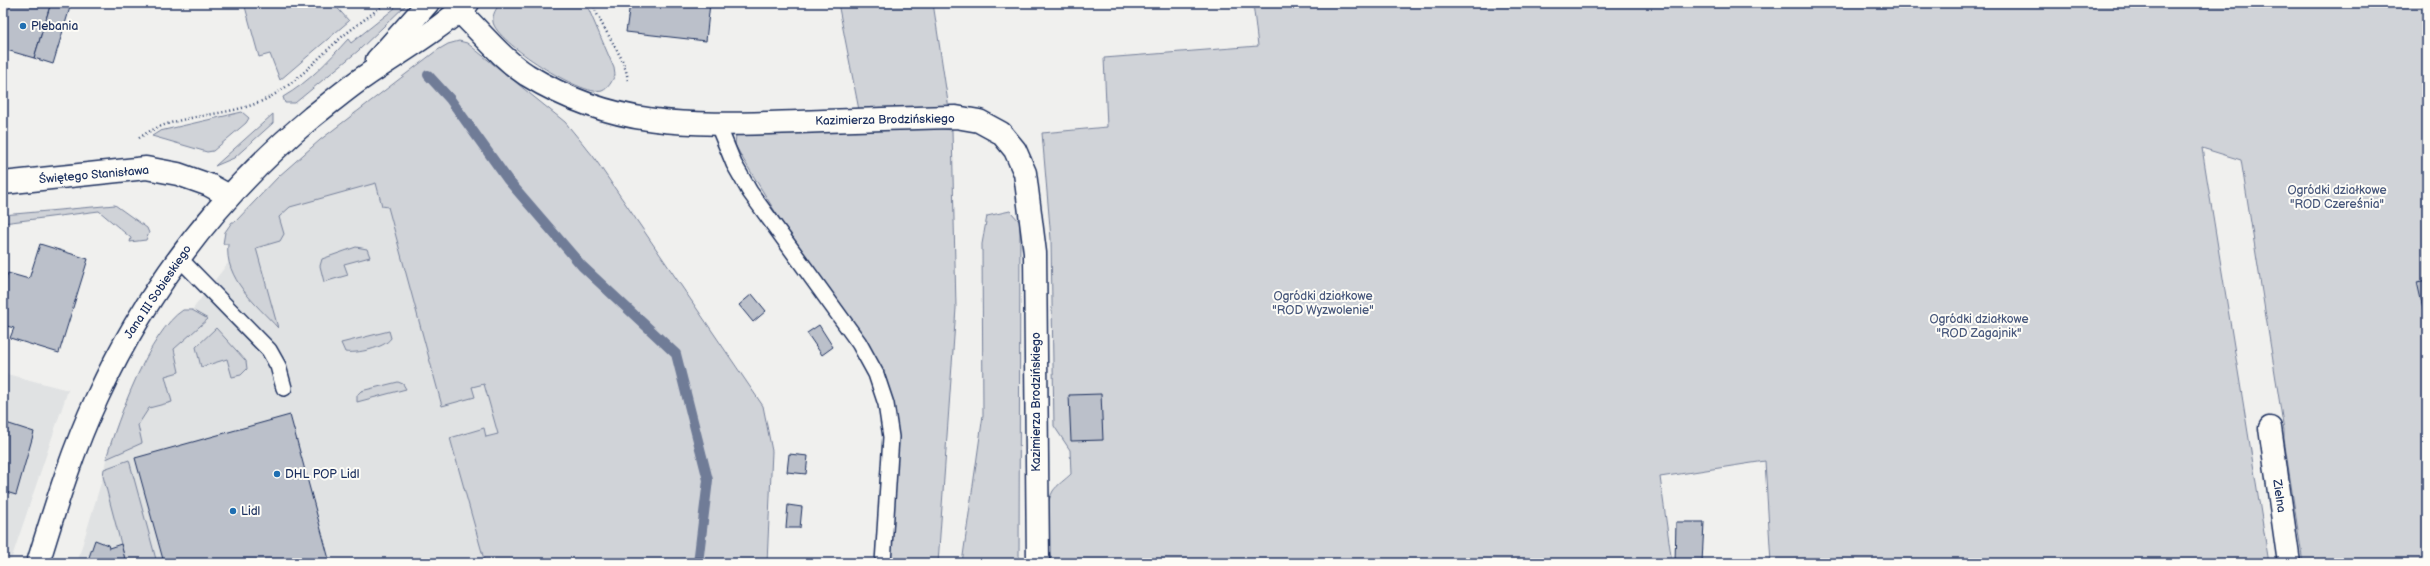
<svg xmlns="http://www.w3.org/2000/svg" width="2430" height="566" font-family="'Balsamiq Sans',sans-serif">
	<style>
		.built { fill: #e0e2e3 }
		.green { fill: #d0d3d8; stroke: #76819b }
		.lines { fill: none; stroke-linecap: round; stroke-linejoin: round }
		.stream { stroke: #6f7b97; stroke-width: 10 }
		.building { fill: #bbc0ca; stroke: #1b2f5e }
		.lane-casing { stroke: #1b2f5e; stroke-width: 18 }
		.street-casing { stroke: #1b2f5e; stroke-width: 25 }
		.secondary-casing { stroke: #1b2f5e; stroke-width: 25 }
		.path { stroke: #1b2f5e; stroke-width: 2.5; stroke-dasharray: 1 3; stroke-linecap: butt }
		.lane { stroke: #fdfcf7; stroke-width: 15 }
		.street { stroke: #fdfcf7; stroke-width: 22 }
		.secondary { stroke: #fdfcf7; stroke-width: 22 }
		.poi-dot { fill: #1f6fb2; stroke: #fdfcf7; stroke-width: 1.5 }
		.labels { text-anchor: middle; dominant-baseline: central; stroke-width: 4; stroke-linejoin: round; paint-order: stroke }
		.poi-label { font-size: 12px; fill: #1b2f5e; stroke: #fdfcf7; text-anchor: start }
		.street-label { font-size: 12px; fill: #1b2f5e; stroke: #fdfcf7 }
		.park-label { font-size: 12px; fill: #48587c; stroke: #fdfcf7 }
	</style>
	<rect width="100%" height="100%" fill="#f0f0ee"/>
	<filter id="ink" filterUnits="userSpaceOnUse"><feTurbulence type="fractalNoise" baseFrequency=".025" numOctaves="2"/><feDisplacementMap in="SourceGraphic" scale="8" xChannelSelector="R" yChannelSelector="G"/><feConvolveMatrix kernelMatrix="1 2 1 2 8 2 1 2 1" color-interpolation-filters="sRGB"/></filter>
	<g filter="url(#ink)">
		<g class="built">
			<path d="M 356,111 L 487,375 L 505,438 L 512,563 L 77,563 L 103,476 L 106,459 L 123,410 L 168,323 L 183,310 L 192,310 L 228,263 L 228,244 L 223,244 L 223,239 L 232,222 L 235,222 L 279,176 Z"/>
			<path d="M 3,373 L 68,390 L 10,563 L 3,563 Z"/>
		</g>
		<g class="green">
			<path d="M 244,3 L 333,3 L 349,21 L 280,80 L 270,54 L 259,57 Z"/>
			<path d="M 395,3 L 408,3 L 358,51 L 295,103 L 285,103 L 283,97 C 309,82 328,61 348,39 L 351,43 L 395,8 L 393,5 Z"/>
			<path d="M 501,3 L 586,3 L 614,68 L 615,75 C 612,81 609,88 602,91 C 582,97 496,42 493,22 C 492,15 496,8 501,3 Z"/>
			<path d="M 838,3 L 933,3 L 949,109 L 859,110 Z"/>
			<path d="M 1253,3 L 2427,3 L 2427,563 L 2303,563 L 2284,439 L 2284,430 L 2241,160 L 2202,148 L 2269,563 L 1771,563 L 1765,461 L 1660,477 L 1672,563 L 1051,563 C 1049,541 1041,512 1053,491 C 1057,485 1066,479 1071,474 L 1070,450 L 1054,426 L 1051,239 L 1042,133 L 1107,127 L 1104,58 L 1258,46 Z"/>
			<path d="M 459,41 L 467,43 L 565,122 L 593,156 L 763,406 L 772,451 L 767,563 L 485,563 L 450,438 L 484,428 L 486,437 L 498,434 L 484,384 L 472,387 L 475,397 L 442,406 L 388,207 L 382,206 L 376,183 L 290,207 L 279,217 L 284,234 L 280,241 L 256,248 L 278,328 C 256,304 224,279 228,244 L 223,244 L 225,232 L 232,222 L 235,222 L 279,176 L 320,140 L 436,51 L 448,44 Z"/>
			<path d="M 242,112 L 249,118 L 246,123 L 213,151 L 207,152 L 152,136 L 160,131 Z"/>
			<path d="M 273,114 L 273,123 L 234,158 L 215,166 Z"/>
			<path d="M 925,127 L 952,130 L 956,308 L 938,563 L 888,563 L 893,405 L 743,159 L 735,145 L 736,134 Z"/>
			<path d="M 115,205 L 147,228 L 149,233 L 146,240 L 130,242 L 131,238 L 99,211 L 3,223 L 3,215 Z"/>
			<path d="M 1010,211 L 1020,222 L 1019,563 L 962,563 L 983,415 L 982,244 L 987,216 Z"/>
			<path d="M 356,247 L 367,249 L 370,257 L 344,264 L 348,275 L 324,282 L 320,266 L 322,259 Z"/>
			<path d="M 183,310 L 192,310 L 208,319 L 174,349 L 179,372 L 165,376 L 172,402 L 149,408 L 138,425 L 142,443 L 106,459 C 118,419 149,332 183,310 Z"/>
			<path d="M 216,328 L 246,361 L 247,369 L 241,375 L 232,377 L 227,359 L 201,367 L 196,347 Z"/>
			<path d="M 389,331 L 391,338 C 385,348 356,354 345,352 L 341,343 Z"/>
			<path d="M 398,382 L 403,384 L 406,389 L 357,402 L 357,395 L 361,391 Z"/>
			<path d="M 129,460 L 157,563 L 126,563 L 103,476 L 104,469 Z"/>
		</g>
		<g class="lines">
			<path class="stream" d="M 428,75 L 450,99 L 508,180 L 582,266 L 676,354 L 708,480 L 698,563"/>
		</g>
		<g class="building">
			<path d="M 3,3 L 51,3 L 34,58 L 3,49 Z"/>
			<path d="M 51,3 L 71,4 L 53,64 L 34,58 Z"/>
			<path d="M 630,3 L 710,3 L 706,41 L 626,32 Z"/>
			<path d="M 40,244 L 88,259 L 59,353 L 10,338 L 14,328 L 3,325 L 3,289 L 8,273 L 29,279 Z"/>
			<path d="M 2427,280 L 2427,326 L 2417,282 Z"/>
			<path d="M 752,294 L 766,311 L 753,322 L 739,305 Z"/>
			<path d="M 819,325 L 833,347 L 822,355 L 807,333 Z"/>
			<path d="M 1101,394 L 1103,440 L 1071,441 L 1069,395 Z"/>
			<path d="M 290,415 L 330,563 L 164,563 L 135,458 Z"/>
			<path d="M 3,422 L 34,432 L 16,495 L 3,491 Z"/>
			<path d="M 789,454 L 808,456 L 806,474 L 787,472 Z"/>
			<path d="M 788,505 L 802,507 L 800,528 L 786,528 Z"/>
			<path d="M 1676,522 L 1704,522 L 1702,563 L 1675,563 Z"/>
			<path d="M 95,540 L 108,545 L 109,548 L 121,544 L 126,563 L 87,563 Z"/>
		</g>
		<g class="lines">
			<defs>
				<g id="lane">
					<path d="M 718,125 L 734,164 L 750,192 L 859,343 L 876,374 L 886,404 L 891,437 L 883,563"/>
					<path d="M 179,258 L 269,350 L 278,366 L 284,388"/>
				</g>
				<g id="street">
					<path d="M 459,11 C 481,32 501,58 527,75 C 618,131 698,125 799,122 C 851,120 904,118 956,117 L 979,121 L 1001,133 L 1015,150 L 1025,173 L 1035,253 L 1038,563"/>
					<path d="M 3,183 L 146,168 L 178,174 L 209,185 L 229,196"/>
					<path d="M 2270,428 L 2289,563"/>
				</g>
				<g id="secondary">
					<path d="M 377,60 L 428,3"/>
					<path d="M 38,563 C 55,508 72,451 97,398 C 147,289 220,194 312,117 C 329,104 346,89 364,77 C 399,53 436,32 468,3"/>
				</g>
			</defs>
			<use href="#lane" class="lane-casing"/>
			<use href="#street" class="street-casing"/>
			<use href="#secondary" class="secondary-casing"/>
			<g class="path">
				<path d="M 593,3 C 601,31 629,58 628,86"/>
				<path d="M 139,138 C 173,113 222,118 260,102 C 294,87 315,60 343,36 C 357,25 372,14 386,3"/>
			</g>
			<use href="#lane" class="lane"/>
			<use href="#street" class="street"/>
			<use href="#secondary" class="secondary"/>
		</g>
	</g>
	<g class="poi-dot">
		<circle cx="23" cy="26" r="4"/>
		<circle cx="277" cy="474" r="4"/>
		<circle cx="233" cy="511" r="4"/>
	</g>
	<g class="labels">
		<g class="poi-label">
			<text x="31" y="26">Plebania</text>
			<text x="285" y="474">DHL POP Lidl</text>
			<text x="241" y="511">Lidl</text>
		</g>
		<g class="street-label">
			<text transform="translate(885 120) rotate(-1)">Kazimierza Brodzińskiego</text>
			<text transform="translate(94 175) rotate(-5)">Świętego Stanisława</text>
			<text transform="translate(158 292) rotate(-56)">Jana III Sobieskiego</text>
			<text transform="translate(1036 402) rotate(-90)">Kazimierza Brodzińskiego</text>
			<text transform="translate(2279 496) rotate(82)">Zielna</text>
		</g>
		<g class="park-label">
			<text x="2337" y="190">Ogródki działkowe<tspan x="2337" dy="14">"ROD Czereśnia"</tspan></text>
			<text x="1323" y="296">Ogródki działkowe<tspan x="1323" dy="14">"ROD Wyzwolenie"</tspan></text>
			<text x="1979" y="319">Ogródki działkowe<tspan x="1979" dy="14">"ROD Zagajnik"</tspan></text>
		</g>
	</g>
	<rect width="2430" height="566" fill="none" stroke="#fdfcf7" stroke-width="16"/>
	<rect x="8" y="8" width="2414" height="550" fill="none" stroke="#1b2f5e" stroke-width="1.5" filter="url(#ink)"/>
</svg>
